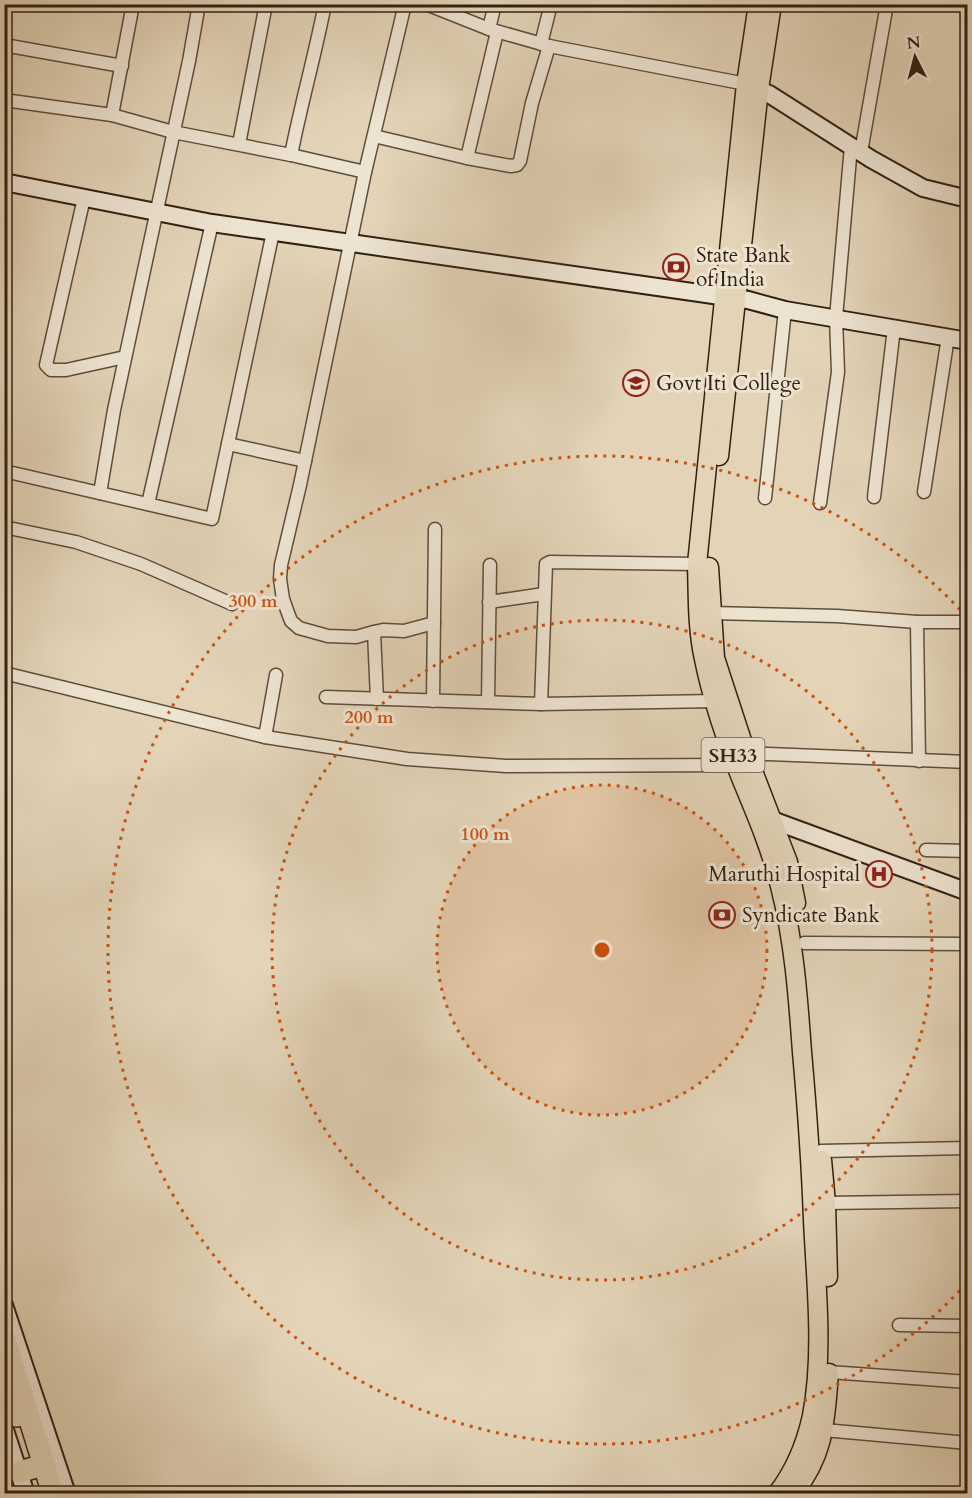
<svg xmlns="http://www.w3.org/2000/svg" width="972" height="1498" font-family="Cardo,serif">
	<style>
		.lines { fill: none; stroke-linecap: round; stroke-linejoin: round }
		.street-casing { stroke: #5f4d3c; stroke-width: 15 }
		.secondary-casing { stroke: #332013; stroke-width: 20 }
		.primary-casing { stroke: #332013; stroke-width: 21 }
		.highway-casing { stroke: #332013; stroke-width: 24 }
		.street { stroke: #ede3d1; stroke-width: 12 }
		.secondary { stroke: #ede3d1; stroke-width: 16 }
		.primary { stroke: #e3d4b8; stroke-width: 18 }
		.highway { stroke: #e3d4b8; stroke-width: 21 }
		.ring { fill: none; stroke: #cd500d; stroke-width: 3; stroke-dasharray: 3 6 }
		.labels { text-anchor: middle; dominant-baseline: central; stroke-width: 6; stroke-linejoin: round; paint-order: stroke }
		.shield { fill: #ede3d1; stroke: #6b5a4c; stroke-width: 1.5 }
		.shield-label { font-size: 20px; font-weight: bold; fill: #332013 }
		.poi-label { font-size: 21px; fill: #332013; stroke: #ede3d1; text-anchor: start }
		.centre { fill: #cd500d; stroke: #ede3d1; stroke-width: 3 }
		.ring-label { font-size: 18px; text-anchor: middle; font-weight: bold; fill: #cd500d; stroke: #ede3d1; stroke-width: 6; stroke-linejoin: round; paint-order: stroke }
	</style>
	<rect width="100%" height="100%" fill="#e3d4b8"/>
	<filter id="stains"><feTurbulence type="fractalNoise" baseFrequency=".00333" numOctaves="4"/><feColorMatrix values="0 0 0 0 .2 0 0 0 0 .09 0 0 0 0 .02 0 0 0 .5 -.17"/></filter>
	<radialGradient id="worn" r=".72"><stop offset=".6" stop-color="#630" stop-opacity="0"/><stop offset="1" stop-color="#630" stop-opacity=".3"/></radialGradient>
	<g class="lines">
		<defs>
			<g id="street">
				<path d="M 426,4 L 489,29 L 549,46 L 746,84"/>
				<path d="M 489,29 L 495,4"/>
				<path d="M 541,44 L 551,4"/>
				<path d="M 4,45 L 122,66"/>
				<path d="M 4,100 L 112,115 L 173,132 L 291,155 L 365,172"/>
				<path d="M 112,115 L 133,4"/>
				<path d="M 374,136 L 467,158 L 511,166 L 517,165 L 520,161 L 532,103 L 549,46"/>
				<path d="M 239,144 L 266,4"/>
				<path d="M 861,152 L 887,4"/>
				<path d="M 291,155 C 301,104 315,55 325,4"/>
				<path d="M 467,158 L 497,32"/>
				<path d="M 84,198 L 46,365 L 51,370 L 66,370 L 125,357"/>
				<path d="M 228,444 L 305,461"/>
				<path d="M 4,471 L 212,519 L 273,232"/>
				<path d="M 924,492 L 948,337"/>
				<path d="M 100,493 L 114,410 L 189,61 L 199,4"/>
				<path d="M 874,497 L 894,328"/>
				<path d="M 765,498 L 785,310"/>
				<path d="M 820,503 L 838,372 L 836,318 L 851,146"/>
				<path d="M 148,504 L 212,223"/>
				<path d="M 4,527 L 76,542 L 141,564 L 232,604"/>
				<path d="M 489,602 L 544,594"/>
				<path d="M 711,613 L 837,616 L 917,622 L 968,622"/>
				<path d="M 917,622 L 919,761"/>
				<path d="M 374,632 L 383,630 L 404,631 L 434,623"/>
				<path d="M 4,673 L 265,737 L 276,675"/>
				<path d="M 326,697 L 541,704 L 715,701"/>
				<path d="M 377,699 L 374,632 L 356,637 L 328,636 L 299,628 L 291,621 L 288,613 L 283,599 L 280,579 L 281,565 L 300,485 L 365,172 L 405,4"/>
				<path d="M 433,701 L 435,529"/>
				<path d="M 488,702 L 490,565"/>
				<path d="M 541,704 L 546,564 L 550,562 L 697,564"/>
				<path d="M 265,737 L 407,759 L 506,766 L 741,765"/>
				<path d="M 746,753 L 968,762"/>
				<path d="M 926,850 L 968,851"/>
				<path d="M 804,943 L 968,944"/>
				<path d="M 821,1151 L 968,1148"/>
				<path d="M 826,1203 L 968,1201"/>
				<path d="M 899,1325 L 968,1326"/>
				<path d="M 829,1372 L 968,1382"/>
				<path d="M 824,1430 L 968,1443"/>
			</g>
			<g id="secondary">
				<path d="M 747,85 L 769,94 L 871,159 L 923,188 L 968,199"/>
				<path d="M 4,182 L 212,223 L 748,300 L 785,310 L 968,341"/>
				<path d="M 762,819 L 772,820 L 968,892"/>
				<path d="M 4,1305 L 67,1494"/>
				<path d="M 4,1427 L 26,1494"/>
			</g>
			<g id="primary">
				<path d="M 758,4 L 746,84 L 697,564 C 698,595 697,628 704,659 C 712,699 726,740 741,778 C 756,814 771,849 780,886 C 794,941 798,996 802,1052 C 807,1108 811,1164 813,1220 C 816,1284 824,1352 812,1416 C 806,1443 794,1472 777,1494"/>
				<path d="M 719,456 L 759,89 L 772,4"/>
				<path d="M 709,567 L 715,658 L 746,753 L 788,862 L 796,903"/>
				<path d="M 822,1160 L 826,1203 L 828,1277"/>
				<path d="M 793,1494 C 825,1454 825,1422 829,1373"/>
			</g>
			<g id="highway">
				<path d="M 4,1337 L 53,1494"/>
				<path d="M 4,1384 L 17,1416"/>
				<path d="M 19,1472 L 33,1468"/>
			</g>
		</defs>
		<use href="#street" class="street-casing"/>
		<use href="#secondary" class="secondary-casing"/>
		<use href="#primary" class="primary-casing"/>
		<use href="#highway" class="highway-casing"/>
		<use href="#street" class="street"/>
		<use href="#secondary" class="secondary"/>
		<use href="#primary" class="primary"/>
		<use href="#highway" class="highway"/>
	</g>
	<circle cx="602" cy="950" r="165" fill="#cd500d" fill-opacity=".12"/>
	<g class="ring">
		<circle cx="602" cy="950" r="165"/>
		<circle cx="602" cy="950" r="330"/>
		<path d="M966 1284A494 494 0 1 1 966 616"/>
	</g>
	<defs>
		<symbol id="bank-ring" viewBox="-11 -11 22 22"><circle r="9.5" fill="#ede3d1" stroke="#8f2418" stroke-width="1.5"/><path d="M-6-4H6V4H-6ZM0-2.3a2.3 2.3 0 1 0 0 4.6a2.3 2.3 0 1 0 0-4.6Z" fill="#8f2418"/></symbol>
		<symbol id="university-ring" viewBox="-11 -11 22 22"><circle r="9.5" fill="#ede3d1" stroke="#8f2418" stroke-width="1.5"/><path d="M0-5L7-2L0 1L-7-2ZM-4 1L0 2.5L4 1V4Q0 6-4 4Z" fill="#8f2418"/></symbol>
		<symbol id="hospital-ring" viewBox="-11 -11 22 22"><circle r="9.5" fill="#ede3d1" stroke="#8f2418" stroke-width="1.5"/><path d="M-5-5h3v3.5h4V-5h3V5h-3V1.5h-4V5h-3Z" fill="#8f2418"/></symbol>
	</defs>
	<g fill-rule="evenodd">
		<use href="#bank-ring" x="661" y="252" width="30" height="30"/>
		<use href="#university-ring" x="621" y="368" width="30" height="30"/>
		<use href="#hospital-ring" x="864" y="859" width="30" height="30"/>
		<use href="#bank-ring" x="707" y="900" width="30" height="30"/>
	</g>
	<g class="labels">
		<rect class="shield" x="701.5" y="738" width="63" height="34" rx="4.5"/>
		<g class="shield-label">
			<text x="733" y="755">SH33</text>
		</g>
		<g class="poi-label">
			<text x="696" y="255">State Bank<tspan x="696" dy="24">of India</tspan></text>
			<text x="656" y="383">Govt Iti College</text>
			<text x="860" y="874" text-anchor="end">Maruthi Hospital</text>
			<text x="742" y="915">Syndicate Bank</text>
		</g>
	</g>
	<circle cx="602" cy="950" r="9" class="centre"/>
	<g class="ring-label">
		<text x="253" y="607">300 m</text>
		<text x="369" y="723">200 m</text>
		<text x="485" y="840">100 m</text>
	</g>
	<rect width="972" height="1498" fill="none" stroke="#e3d4b8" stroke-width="24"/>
	<rect x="6" y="6" width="960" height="1486" fill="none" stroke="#332013" stroke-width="3"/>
	<rect x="12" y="12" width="948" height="1474" fill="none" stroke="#332013" stroke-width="1.5"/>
	<g transform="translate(915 57) rotate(354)" stroke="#ede3d1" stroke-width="4.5" paint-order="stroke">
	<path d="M0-4.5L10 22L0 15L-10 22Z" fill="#332013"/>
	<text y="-9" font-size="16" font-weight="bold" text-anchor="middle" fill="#332013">N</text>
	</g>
	<rect width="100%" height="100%" filter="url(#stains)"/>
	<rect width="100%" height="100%" fill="url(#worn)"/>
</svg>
